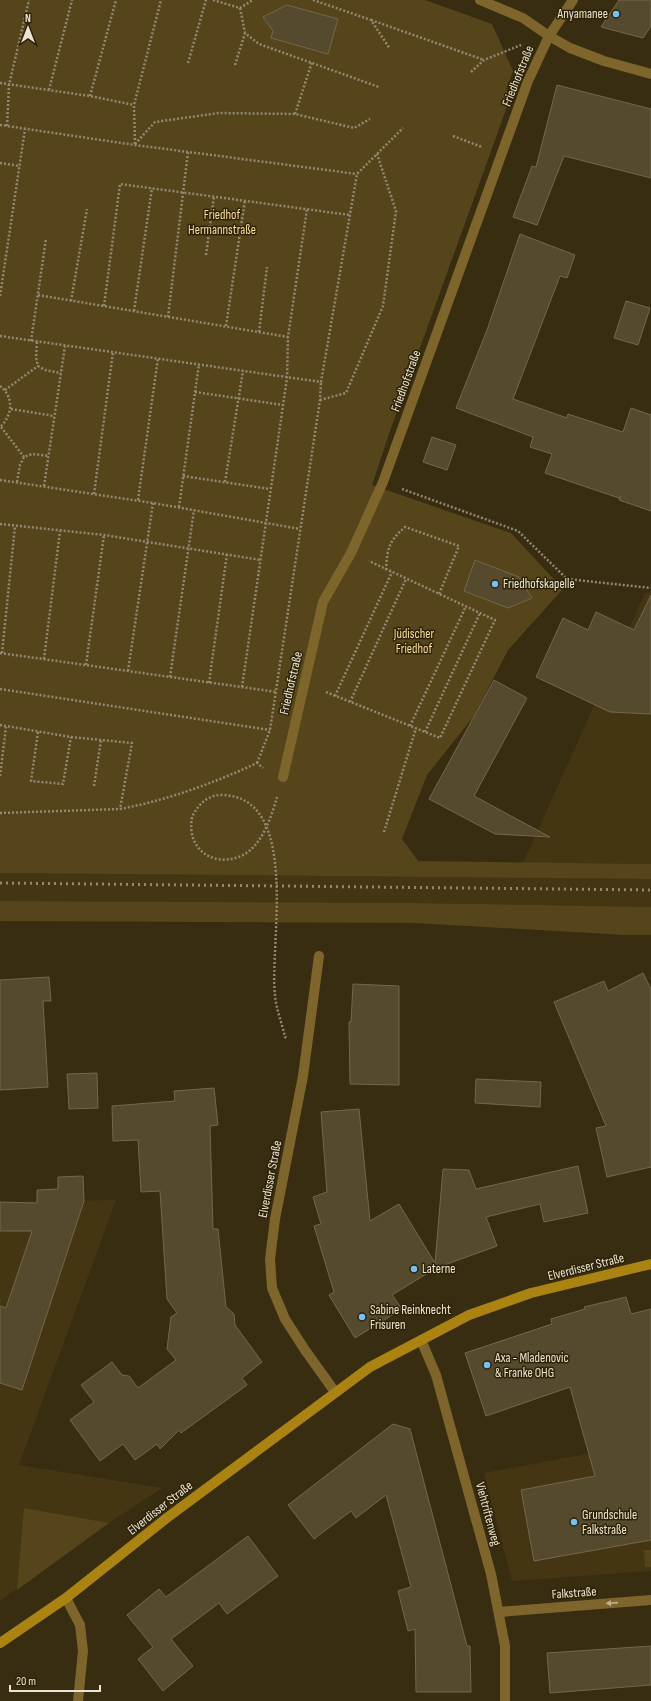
<svg xmlns="http://www.w3.org/2000/svg" width="651" height="1701" font-family="'Sofia Sans Condensed',sans-serif">
	<style>
		.built { fill: #443612 }
		.green { fill: #56451b }
		.building { fill: #564a2e; stroke: #74674a }
		.lines { fill: none; stroke-linecap: round; stroke-linejoin: round }
		.path { stroke: #928973; stroke-width: 2.5; stroke-dasharray: 2 2; stroke-linecap: butt }
		.minor { stroke: #7d652b; stroke-width: 10 }
		.secondary { stroke: #aa8311; stroke-width: 10 }
		.rail { stroke: #928973; stroke-width: 3; stroke-dasharray: 2 4; stroke-linecap: butt }
		.oneway { fill: #bfb190 }
		.poi-dot { fill: #73c1f5; stroke: #2e2306; stroke-width: 1.5 }
		.labels { text-anchor: middle; dominant-baseline: central; stroke-width: 3; stroke-linejoin: round; paint-order: stroke }
		.poi-label { font-size: 13px; fill: #ebe4d4; stroke: #2e2306; text-anchor: start }
		.street-label { font-size: 13px; fill: #ebe4d4; stroke: #2e2306 }
		.park-label { font-size: 13px; fill: #fbde99; stroke: #2e2306 }
	</style>
	<rect width="100%" height="100%" fill="#382d11"/>
	<g class="built">
		<path d="M 645,593 L 651,593 L 651,864 L 523,863 Z"/>
		<path d="M 0,873 L 651,879 L 651,907 L 415,903 L 0,901 Z"/>
		<path d="M 116,1200 L 19,1465 L 162,1488 L 109,1523 L 0,1601 L 0,1202 Z"/>
		<path d="M 651,1442 L 651,1571 L 512,1581 L 484,1473 Z"/>
	</g>
	<g class="green">
		<path d="M 0,0 L 425,0 L 492,24 L 513,71 L 506,90 L 512,93 L 391,428 L 372,485 L 511,533 L 563,589 L 508,650 L 474,716 L 427,775 L 402,839 L 418,861 L 651,864 L 651,879 L 0,873 Z"/>
		<path d="M 0,901 L 415,903 L 651,907 L 651,935 L 625,935 L 414,923 L 0,921 Z"/>
		<path d="M 24,1508 L 109,1523 L 17,1590 Z"/>
		<path d="M 644,1550 L 651,1550 L 651,1567 L 645,1567 Z"/>
	</g>
	<g class="building">
		<path d="M 619,0 L 651,0 L 651,26 L 643,38 L 601,27 Z"/>
		<path d="M 287,5 L 338,19 L 328,54 L 271,38 L 273,31 L 263,17 Z"/>
		<path d="M 557,85 L 651,109 L 651,178 L 564,156 L 537,225 L 513,217 L 532,166 L 536,167 Z"/>
		<path d="M 520,234 L 575,255 L 567,278 L 560,276 L 513,399 L 567,418 L 568,414 L 623,432 L 631,408 L 651,415 L 651,511 L 619,500 L 621,496 L 619,498 L 545,473 L 552,454 L 530,447 L 533,437 L 456,408 L 487,330 Z"/>
		<path d="M 626,301 L 650,308 L 638,345 L 614,338 Z"/>
		<path d="M 432,437 L 456,445 L 447,470 L 423,462 Z"/>
		<path d="M 475,560 L 519,577 L 532,598 L 508,608 L 464,591 Z"/>
		<path d="M 651,595 L 651,714 L 610,712 L 536,677 L 563,618 L 588,630 L 596,612 L 634,630 Z"/>
		<path d="M 494,680 L 527,698 L 474,796 L 550,837 L 495,834 L 429,799 Z"/>
		<path d="M 643,973 L 651,989 L 651,1167 L 607,1177 L 596,1128 L 606,1126 L 554,1002 L 604,981 L 608,991 Z"/>
		<path d="M 49,977 L 51,1001 L 43,1001 L 48,1087 L 0,1090 L 0,980 Z"/>
		<path d="M 353,984 L 399,986 L 399,1085 L 350,1084 L 349,1022 L 351,1022 Z"/>
		<path d="M 97,1073 L 98,1108 L 69,1109 L 67,1074 Z"/>
		<path d="M 476,1079 L 541,1082 L 540,1107 L 475,1103 Z"/>
		<path d="M 214,1088 L 218,1125 L 210,1126 L 213,1229 L 218,1229 L 226,1307 L 234,1314 L 235,1325 L 262,1362 L 242,1378 L 247,1385 L 181,1433 L 179,1430 L 160,1449 L 157,1444 L 135,1460 L 123,1444 L 100,1461 L 70,1420 L 94,1402 L 81,1385 L 112,1362 L 122,1375 L 129,1376 L 138,1388 L 176,1360 L 167,1349 L 171,1317 L 177,1313 L 167,1299 L 160,1191 L 141,1192 L 138,1140 L 113,1141 L 112,1106 L 175,1101 L 174,1091 Z"/>
		<path d="M 359,1109 L 370,1221 L 399,1204 L 435,1263 L 443,1169 L 469,1170 L 476,1189 L 578,1166 L 588,1213 L 544,1222 L 540,1204 L 486,1217 L 497,1246 L 436,1268 L 392,1295 L 402,1309 L 355,1338 L 329,1295 L 334,1292 L 314,1226 L 321,1224 L 313,1197 L 327,1192 L 321,1112 Z"/>
		<path d="M 83,1176 L 84,1201 L 22,1390 L 0,1383 L 0,1306 L 6,1308 L 32,1231 L 0,1231 L 0,1202 L 37,1203 L 37,1190 L 58,1189 L 58,1177 Z"/>
		<path d="M 626,1297 L 631,1314 L 651,1309 L 651,1540 L 534,1561 L 521,1490 L 595,1476 L 570,1387 L 486,1416 L 465,1353 L 552,1324 L 551,1319 L 585,1309 L 584,1307 Z"/>
		<path d="M 393,1424 L 410,1429 L 467,1646 L 470,1646 L 471,1692 L 416,1692 L 415,1629 L 408,1631 L 398,1591 L 411,1587 L 386,1495 L 356,1518 L 351,1511 L 314,1539 L 288,1505 Z"/>
		<path d="M 248,1536 L 278,1576 L 227,1614 L 219,1603 L 171,1639 L 193,1666 L 163,1691 L 138,1659 L 153,1647 L 127,1615 L 159,1589 L 166,1597 Z"/>
		<path d="M 651,1646 L 651,1685 L 550,1693 L 547,1653 Z"/>
	</g>
	<g class="lines">
		<g class="path">
			<path d="M 213,0 L 240,8 L 253,0"/>
			<path d="M 313,0 L 371,20 L 390,49"/>
			<path d="M 240,8 L 245,33 L 259,44 L 379,87"/>
			<path d="M 371,20 L 484,60"/>
			<path d="M 188,63 L 206,0"/>
			<path d="M 235,65 L 245,33"/>
			<path d="M 471,72 L 484,60 L 521,45"/>
			<path d="M 0,83 L 90,96 L 134,105"/>
			<path d="M 49,90 L 72,0"/>
			<path d="M 90,96 L 116,0"/>
			<path d="M 295,114 L 312,62"/>
			<path d="M 0,125 L 135,145 L 357,174"/>
			<path d="M 7,126 L 9,85 L 29,0"/>
			<path d="M 453,136 L 482,147"/>
			<path d="M 135,144 L 155,122 L 219,113 L 295,114 L 354,128 L 370,119"/>
			<path d="M 135,144 L 134,105 L 161,0"/>
			<path d="M 0,163 L 20,166"/>
			<path d="M 206,255 L 214,196"/>
			<path d="M 38,295 L 288,337"/>
			<path d="M 0,296 L 25,129"/>
			<path d="M 71,301 L 87,209"/>
			<path d="M 104,306 L 120,184 L 350,215"/>
			<path d="M 134,311 L 152,188"/>
			<path d="M 168,317 L 188,152"/>
			<path d="M 226,326 L 245,200"/>
			<path d="M 259,332 L 267,267"/>
			<path d="M 0,336 L 321,382 L 357,174 L 403,128"/>
			<path d="M 31,341 L 46,239"/>
			<path d="M 37,342 L 36,357 L 38,366 L 45,370 L 61,373"/>
			<path d="M 0,386 C 14,397 13,415 0,427"/>
			<path d="M 5,390 L 38,366"/>
			<path d="M 195,392 L 283,405"/>
			<path d="M 320,400 L 346,393 L 383,306 L 396,211 L 377,154"/>
			<path d="M 11,409 L 54,416"/>
			<path d="M 1,427 L 24,457"/>
			<path d="M 183,476 L 270,489"/>
			<path d="M 0,480 L 153,503 L 300,529"/>
			<path d="M 17,482 L 20,465 L 24,457 L 32,454 L 49,456"/>
			<path d="M 225,482 L 243,371"/>
			<path d="M 44,486 L 65,346"/>
			<path d="M 402,489 L 518,531 L 567,579 L 651,588"/>
			<path d="M 94,494 L 113,352"/>
			<path d="M 138,500 L 158,358"/>
			<path d="M 179,507 L 199,364"/>
			<path d="M 0,524 L 104,535 L 261,560"/>
			<path d="M 386,570 C 387,549 389,541 405,527 L 459,546 L 439,594"/>
			<path d="M 0,653 L 277,692"/>
			<path d="M 2,653 L 15,526"/>
			<path d="M 44,659 L 60,531"/>
			<path d="M 86,665 L 104,535"/>
			<path d="M 128,671 L 153,503"/>
			<path d="M 170,677 L 194,510"/>
			<path d="M 209,683 L 227,554"/>
			<path d="M 242,687 L 287,378 L 288,337 L 307,209"/>
			<path d="M 0,689 L 270,730"/>
			<path d="M 326,692 L 440,738 L 495,620 L 369,561"/>
			<path d="M 335,696 L 392,572"/>
			<path d="M 350,702 L 406,579"/>
			<path d="M 0,725 L 71,737 L 132,743 L 120,809"/>
			<path d="M 410,726 L 466,606"/>
			<path d="M 38,732 L 31,781 L 63,784 L 71,737"/>
			<path d="M 425,732 L 480,613"/>
			<path d="M 257,763 L 270,730 L 320,400 L 321,382"/>
			<path d="M 0,776 L 6,727"/>
			<path d="M 94,786 L 101,740"/>
			<path d="M 277,797 C 272,815 263,843 245,854 C 225,865 201,860 193,838 C 191,831 190,822 193,815 C 199,804 208,795 221,795 C 302,795 269,945 275,995 C 276,1009 282,1023 285,1037 L 287,1038"/>
			<path d="M 0,813 L 120,809 C 168,800 214,783 257,763 L 263,768"/>
			<path d="M 384,832 L 416,728"/>
		</g>
		<g class="minor">
			<path d="M 480,0 L 523,18 L 549,36 L 570,48 L 604,61 L 651,74"/>
			<path d="M 283,777 L 323,602 L 351,553 L 383,482 L 528,81 L 549,36 L 573,0"/>
			<path d="M 319,956 L 303,1076 L 275,1219 L 270,1259 L 272,1288 L 285,1319 L 305,1350 L 335,1392"/>
			<path d="M 421,1340 L 436,1375 L 491,1574 L 505,1646 L 505,1701"/>
			<path d="M 66,1598 L 80,1625 L 83,1651 L 78,1701"/>
			<path d="M 499,1612 L 651,1600"/>
		</g>
		<path class="secondary" d="M 0,1643 L 66,1598 L 168,1517 L 370,1367 L 469,1315 L 531,1293 L 651,1264"/>
		<path class="rail" d="M 0,883 L 651,890"/>
	</g>
	<defs><path id="oneway-solid" d="M-6-.8H1V-3.2L6.5 0L1 3.2V.8H-6Z"/></defs>
	<use class="oneway" href="#oneway-solid" transform="translate(612 1603) rotate(176)"/>
	<g class="poi-dot">
		<circle cx="616" cy="14" r="4"/>
		<circle cx="495" cy="584" r="4"/>
		<circle cx="414" cy="1269" r="4"/>
		<circle cx="362" cy="1317" r="4"/>
		<circle cx="487" cy="1365" r="4"/>
		<circle cx="574" cy="1522" r="4"/>
	</g>
	<g class="labels">
		<g class="poi-label">
			<text x="608" y="14" text-anchor="end">Anyamanee</text>
			<text x="503" y="584">Friedhofskapelle</text>
			<text x="422" y="1269">Laterne</text>
			<text x="370" y="1310">Sabine Reinknecht<tspan x="370" dy="15">Frisuren</tspan></text>
			<text x="495" y="1358">Axa - Mladenovic<tspan x="495" dy="15">&amp; Franke OHG</tspan></text>
			<text x="582" y="1515">Grundschule<tspan x="582" dy="15">Falkstraße</tspan></text>
		</g>
		<g class="street-label">
			<text transform="translate(518 76) rotate(-68)">Friedhofstraße</text>
			<text transform="translate(406 381) rotate(-70)">Friedhofstraße</text>
			<text transform="translate(291 683) rotate(-77)">Friedhofstraße</text>
			<text transform="translate(270 1179) rotate(-79)">Elverdisser Straße</text>
			<text transform="translate(586 1267) rotate(-14)">Elverdisser Straße</text>
			<text transform="translate(160 1508) rotate(-38)">Elverdisser Straße</text>
			<text transform="translate(488 1514) rotate(75)">Viehtriftenweg</text>
			<text transform="translate(574 1593) rotate(-4)">Falkstraße</text>
		</g>
		<g class="park-label">
			<text x="222" y="215">Friedhof<tspan x="222" dy="15">Hermannstraße</tspan></text>
			<text x="414" y="634">Jüdischer<tspan x="414" dy="15">Friedhof</tspan></text>
		</g>
	</g>
	<g transform="translate(28 28)" stroke="#2e2306" stroke-width="3" paint-order="stroke">
	<path d="M0-3L7 15L0 10L-7 15Z" fill="#ebe4d4"/>
	<text y="-6" font-size="11" font-weight="bold" text-anchor="middle" fill="#ebe4d4">N</text>
	</g>
	<path d="M10 1685v6h90v-6" fill="none" stroke="#ebe4d4" stroke-width="2"/>
	<text x="16" y="1685" font-size="12" fill="#ebe4d4" stroke="#2e2306" stroke-width="3" paint-order="stroke">20 m</text>
</svg>
